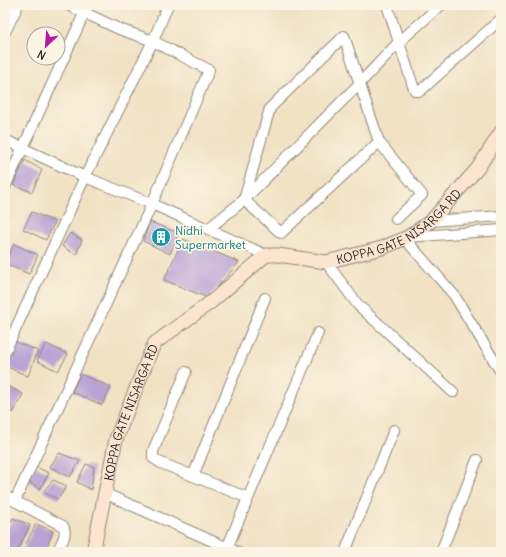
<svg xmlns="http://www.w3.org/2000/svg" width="506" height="557" font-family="Delius,sans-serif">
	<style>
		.building { fill: #b9a3d4 }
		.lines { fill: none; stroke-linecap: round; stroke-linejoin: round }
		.street-casing { stroke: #8e8678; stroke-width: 12 }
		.secondary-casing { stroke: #8e8678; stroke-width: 15 }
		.street { stroke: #fff; stroke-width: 10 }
		.secondary { stroke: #fce5d0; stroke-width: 13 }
		.labels { text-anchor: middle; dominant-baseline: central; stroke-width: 3.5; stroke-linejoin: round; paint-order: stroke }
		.street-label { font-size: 12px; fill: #2b2b2b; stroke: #fcf5e5 }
		.culture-label { font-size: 12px; fill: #0d838f; stroke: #fcf5e5; text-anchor: start }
	</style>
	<rect width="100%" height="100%" fill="#fcf5e5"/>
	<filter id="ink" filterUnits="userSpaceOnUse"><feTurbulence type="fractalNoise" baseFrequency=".025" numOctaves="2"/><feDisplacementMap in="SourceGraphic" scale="8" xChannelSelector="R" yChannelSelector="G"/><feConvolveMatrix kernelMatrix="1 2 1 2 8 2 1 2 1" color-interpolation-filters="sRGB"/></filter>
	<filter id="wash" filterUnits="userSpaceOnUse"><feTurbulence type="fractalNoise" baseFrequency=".012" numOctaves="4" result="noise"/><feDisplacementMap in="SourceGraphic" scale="16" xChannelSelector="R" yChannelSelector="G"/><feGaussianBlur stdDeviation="0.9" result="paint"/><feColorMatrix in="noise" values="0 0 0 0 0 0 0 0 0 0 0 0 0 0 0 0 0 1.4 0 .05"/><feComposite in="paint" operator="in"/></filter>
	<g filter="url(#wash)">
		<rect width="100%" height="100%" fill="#f1e2c4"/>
		<g id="blocks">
			<g class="building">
				<path d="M 25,160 L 42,170 L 32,192 L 13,185 Z"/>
				<path d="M 32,212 L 55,222 L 46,240 L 23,229 Z"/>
				<path d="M 150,222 L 179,233 L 170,254 L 143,241 Z"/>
				<path d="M 70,233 L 82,240 L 76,255 L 62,246 Z"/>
				<path d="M 183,239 L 239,262 L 208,298 L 164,280 Z"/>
				<path d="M 14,244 L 38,255 L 29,274 L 5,264 Z"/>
				<path d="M 14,341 L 38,351 L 28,376 L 5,366 Z"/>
				<path d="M 46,344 L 68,354 L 58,371 L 37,361 Z"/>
				<path d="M 80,374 L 111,387 L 102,405 L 72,392 Z"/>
				<path d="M 5,385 L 23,394 L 13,413 L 5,408 Z"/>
				<path d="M 59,453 L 80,461 L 70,477 L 50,467 Z"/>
				<path d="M 86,464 L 94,467 L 91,490 L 77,482 Z"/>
				<path d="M 36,467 L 49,473 L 40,489 L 26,480 Z"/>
				<path d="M 53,480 L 67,486 L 58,499 L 43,492 Z"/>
				<path d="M 13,518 L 30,525 L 17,552 L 11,552 L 5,549 L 5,533 Z"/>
				<path d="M 36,524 L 53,531 L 45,552 L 32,552 L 24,548 Z"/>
			</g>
		</g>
	</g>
	<g filter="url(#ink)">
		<use href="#blocks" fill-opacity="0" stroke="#8e8678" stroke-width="1"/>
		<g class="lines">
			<defs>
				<g id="street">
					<path d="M 387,5 L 414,89 L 416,91 L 420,91 L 501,19"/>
					<path d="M 5,32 L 18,5"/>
					<path d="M 5,140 L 85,177 L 152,204 L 266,255"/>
					<path d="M 379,142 L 281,233 L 244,200 L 270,108 L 344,36 L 379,142 L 422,195 L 396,219"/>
					<path d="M 5,187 L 88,5"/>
					<path d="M 431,221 L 501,216"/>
					<path d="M 208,229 L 244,200 L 359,84 L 399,42 L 441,5"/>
					<path d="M 408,237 L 501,230"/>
					<path d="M 405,239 L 454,295 L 501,372"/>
					<path d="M 326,262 L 358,305 L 453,392"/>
					<path d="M 5,352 L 85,177 L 153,41 L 168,5"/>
					<path d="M 186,372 L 153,451 L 153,458 L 161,463 L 248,498"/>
					<path d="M 193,476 L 265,298"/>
					<path d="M 104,493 L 237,552"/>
					<path d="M 5,496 L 63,526 C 68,534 61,543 57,552"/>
					<path d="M 15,501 L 152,204 L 209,70 L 153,41 L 119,29 L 68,5"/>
					<path d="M 227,548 L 318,333"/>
					<path d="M 345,552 L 394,430"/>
					<path d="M 441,552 L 477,460"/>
				</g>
				<g id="secondary">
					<path id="s1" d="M 93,552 L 116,439 L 151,351 L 155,343 L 211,302 L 266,255 L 278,255 L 326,262 L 382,248 L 408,237 L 431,221 L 478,168 L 501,132"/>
				</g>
			</defs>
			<use href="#street" class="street-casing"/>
			<use href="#secondary" class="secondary-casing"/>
			<use href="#street" class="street"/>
			<use href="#secondary" class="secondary"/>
		</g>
	</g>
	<defs>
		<symbol id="building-disc" viewBox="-11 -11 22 22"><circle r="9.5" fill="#0f9aa8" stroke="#fcf5e5"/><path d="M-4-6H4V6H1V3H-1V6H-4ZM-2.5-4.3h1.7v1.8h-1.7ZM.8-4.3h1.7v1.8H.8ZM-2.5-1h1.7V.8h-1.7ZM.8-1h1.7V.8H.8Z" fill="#fff"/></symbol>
	</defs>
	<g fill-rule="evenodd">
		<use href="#building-disc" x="150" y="226" width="22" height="22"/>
	</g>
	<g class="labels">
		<g class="street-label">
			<text stroke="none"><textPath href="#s1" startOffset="504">KOPPA GATE NISARGA RD</textPath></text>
			<text stroke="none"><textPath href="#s1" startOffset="145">KOPPA GATE NISARGA RD</textPath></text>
		</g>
		<g class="culture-label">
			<text x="175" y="230">Nidhi<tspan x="175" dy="14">Supermarket</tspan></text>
		</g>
	</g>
	<rect width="506" height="557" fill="none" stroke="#fcf5e5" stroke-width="20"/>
	<g transform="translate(46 46) rotate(206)"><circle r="19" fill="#fcf5e5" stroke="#a8a49b"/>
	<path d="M0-3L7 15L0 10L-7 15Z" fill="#b5179e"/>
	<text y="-6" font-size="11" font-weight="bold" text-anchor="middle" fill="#2b2b2b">N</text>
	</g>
</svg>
